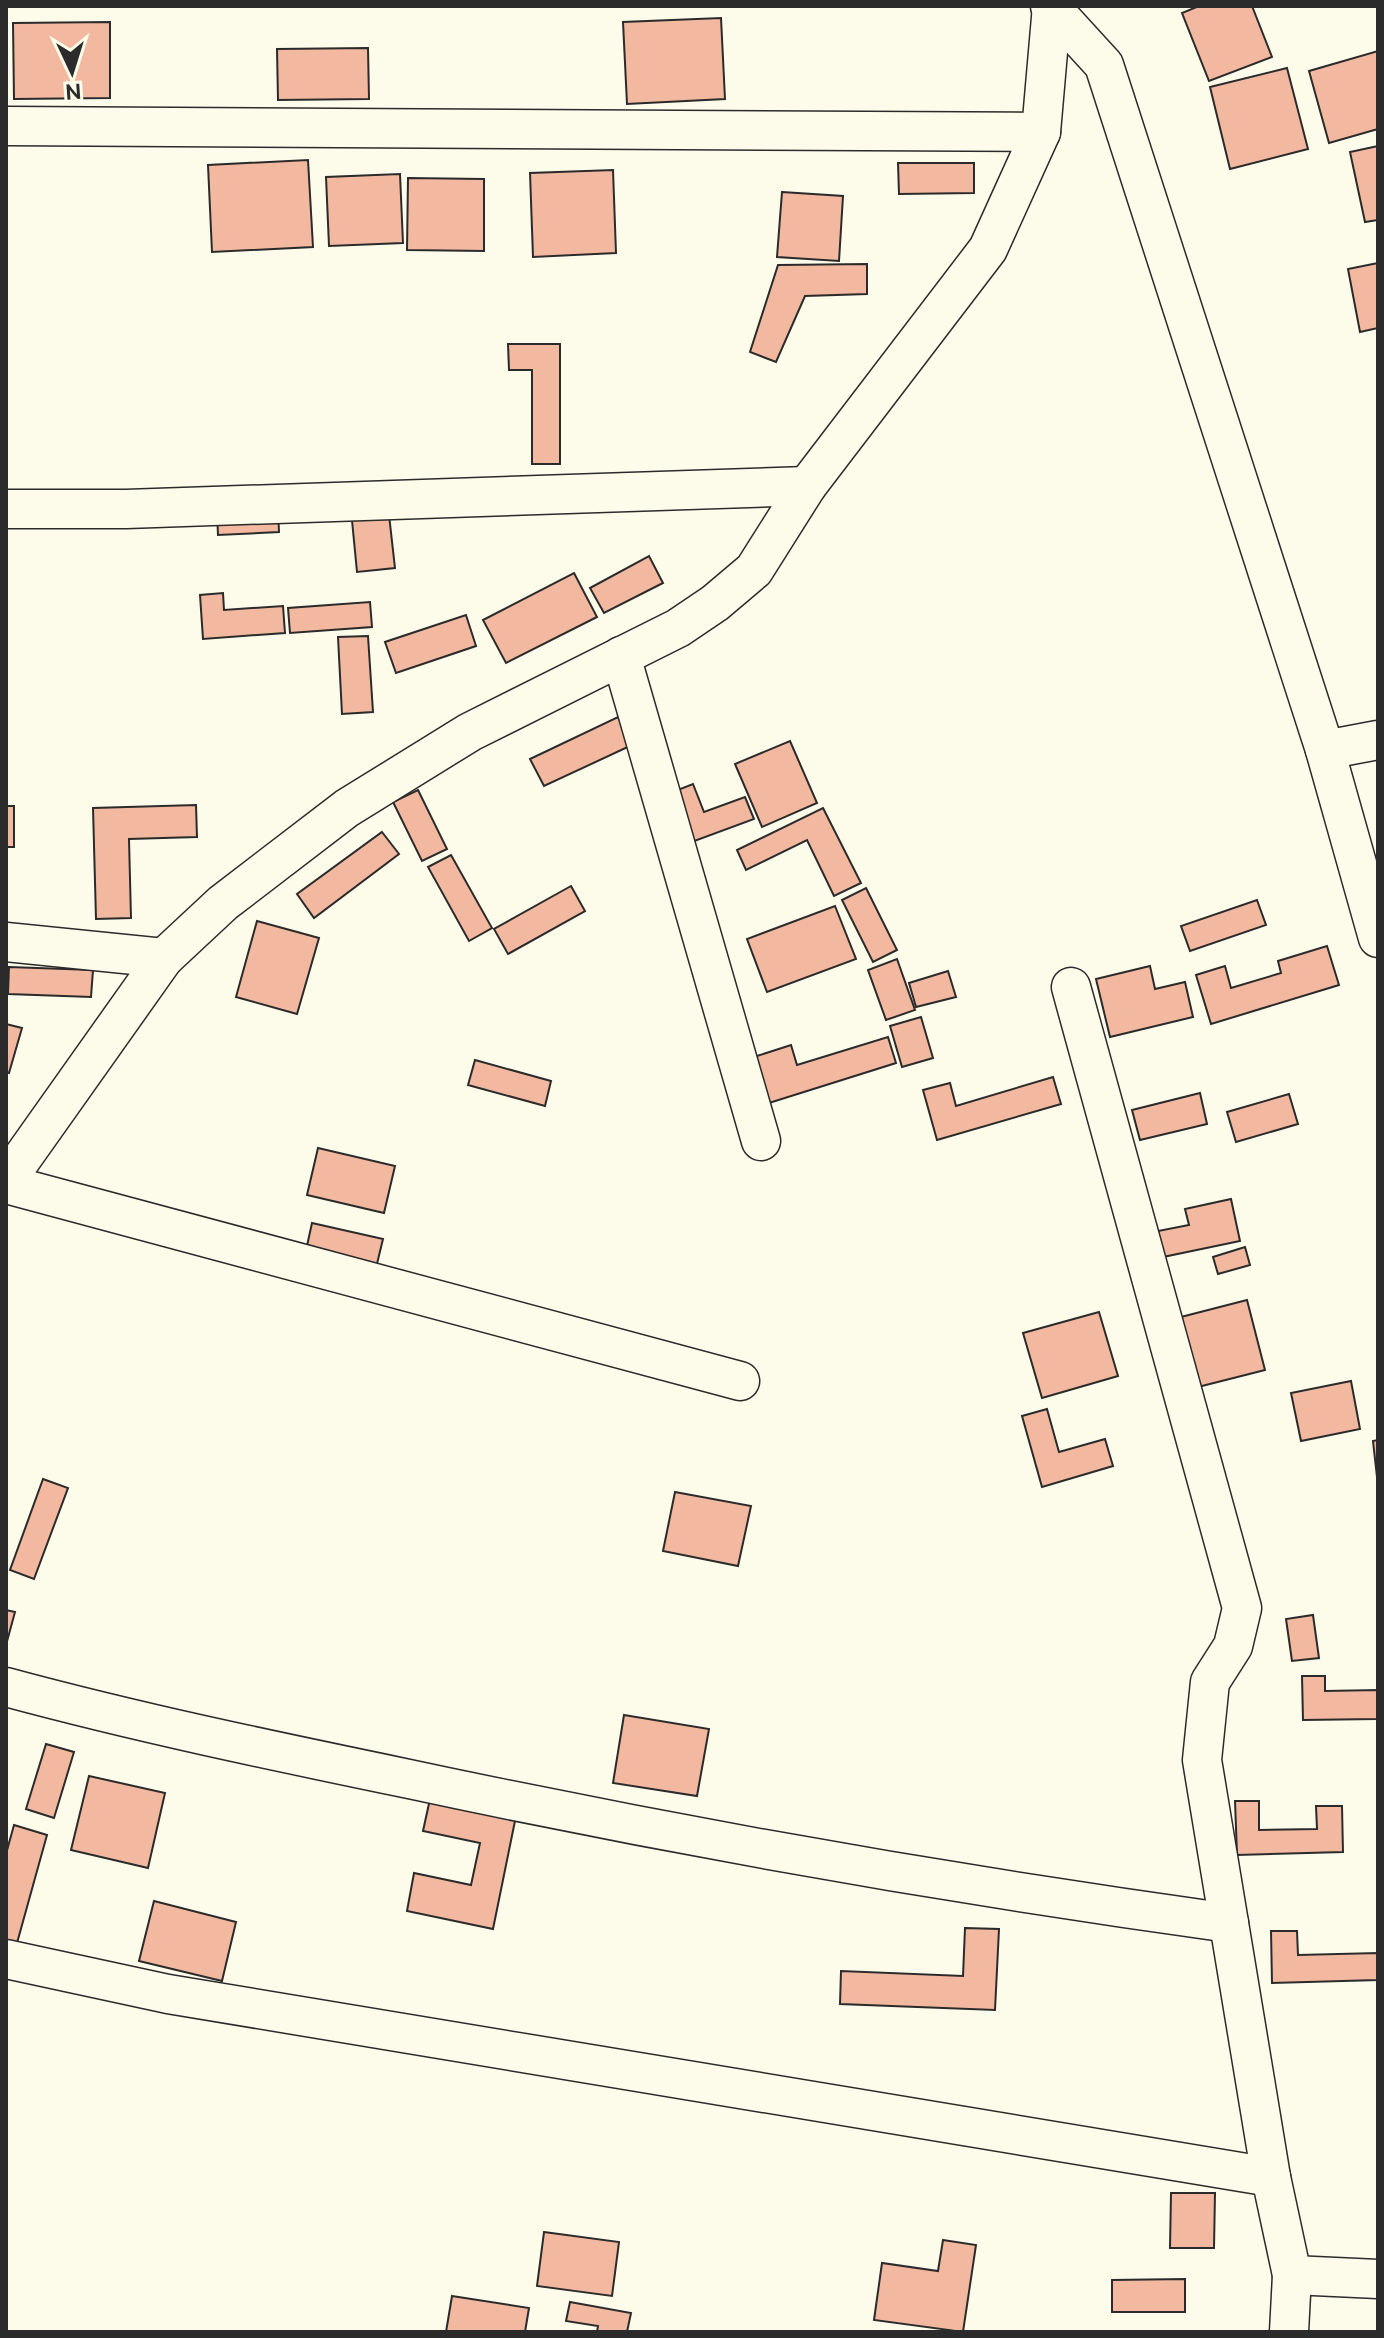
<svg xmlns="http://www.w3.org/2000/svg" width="1384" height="2338" font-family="Ubuntu,sans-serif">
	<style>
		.building { fill: #f2b8a0; stroke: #2b2b2b; stroke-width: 2 }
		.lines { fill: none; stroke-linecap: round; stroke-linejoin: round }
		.street-casing { stroke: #2b2b2b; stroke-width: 41 }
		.street { stroke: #fdfbea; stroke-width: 38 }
	</style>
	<rect width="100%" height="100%" fill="#fdfbea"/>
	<g class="building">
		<path d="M 1199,6 L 1252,6 L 1272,57 L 1209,81 L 1182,13 Z"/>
		<path d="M 721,18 L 725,99 L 627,104 L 623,22 Z"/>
		<path d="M 110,22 L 110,98 L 14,99 L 13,23 Z"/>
		<path d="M 368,48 L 369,99 L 278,100 L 277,49 Z"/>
		<path d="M 1378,51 L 1378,129 L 1329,143 L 1309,71 Z"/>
		<path d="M 1287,68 L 1308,149 L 1230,169 L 1210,87 Z"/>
		<path d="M 1378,146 L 1378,220 L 1365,222 L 1350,152 Z"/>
		<path d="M 308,160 L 313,247 L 212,252 L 208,165 Z"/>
		<path d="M 898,163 L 974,163 L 974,193 L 899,194 Z"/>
		<path d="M 613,170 L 616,253 L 533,257 L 530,173 Z"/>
		<path d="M 400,174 L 403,243 L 329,246 L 326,177 Z"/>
		<path d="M 408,178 L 484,179 L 484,251 L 407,250 Z"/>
		<path d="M 782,192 L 843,196 L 839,261 L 777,257 Z"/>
		<path d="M 1378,263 L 1378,328 L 1360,332 L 1348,269 Z"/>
		<path d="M 867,264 L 867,294 L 805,296 L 776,362 L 750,352 L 778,265 Z"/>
		<path d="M 508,344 L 560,344 L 560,464 L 532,464 L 532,370 L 509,370 Z"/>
		<path d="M 388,506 L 395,568 L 357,572 L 351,510 Z"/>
		<path d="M 278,508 L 279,532 L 218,535 L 217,512 Z"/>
		<path d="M 649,556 L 663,583 L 604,613 L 590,588 Z"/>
		<path d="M 574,573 L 597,617 L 506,663 L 483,620 Z"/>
		<path d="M 223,593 L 224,610 L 283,606 L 285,633 L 203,639 L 200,595 Z"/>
		<path d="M 370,602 L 372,627 L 290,633 L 288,608 Z"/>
		<path d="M 466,615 L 476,646 L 396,673 L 385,642 Z"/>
		<path d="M 368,636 L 373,712 L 342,714 L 338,637 Z"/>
		<path d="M 618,717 L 632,745 L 544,786 L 530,759 Z"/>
		<path d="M 790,741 L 817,803 L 762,827 L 735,764 Z"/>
		<path d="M 693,784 L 704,812 L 745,797 L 754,819 L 689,843 L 670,793 Z"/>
		<path d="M 418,790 L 447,849 L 422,861 L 393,802 Z"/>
		<path d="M 196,805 L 197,837 L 129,839 L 131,918 L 96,919 L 93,808 Z"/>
		<rect x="6" y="806" width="8" height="41"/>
		<path d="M 823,808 L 861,883 L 834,896 L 807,840 L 746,870 L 737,850 Z"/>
		<path d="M 382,832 L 399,854 L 314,918 L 297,894 Z"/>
		<path d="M 451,855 L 492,928 L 469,941 L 428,867 Z"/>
		<path d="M 571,886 L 585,911 L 508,954 L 494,929 Z"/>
		<path d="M 866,888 L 897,950 L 873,962 L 842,900 Z"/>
		<path d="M 1257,900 L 1266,925 L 1190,951 L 1181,926 Z"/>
		<path d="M 835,906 L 856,959 L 767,992 L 747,939 Z"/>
		<path d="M 257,921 L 319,938 L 297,1014 L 236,997 Z"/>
		<path d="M 1327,946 L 1339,985 L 1211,1024 L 1196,975 L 1225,966 L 1231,988 L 1281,973 L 1278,961 Z"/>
		<path d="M 897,959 L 915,1010 L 886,1020 L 868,970 Z"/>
		<path d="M 1150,966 L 1155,989 L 1185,982 L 1193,1017 L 1110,1037 L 1096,979 Z"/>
		<path d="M 9,967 L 93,970 L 91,997 L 8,994 Z"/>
		<path d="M 948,971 L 956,997 L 916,1007 L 909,983 Z"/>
		<path d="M 921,1017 L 933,1058 L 902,1067 L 890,1026 Z"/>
		<path d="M 6,1024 L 22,1028 L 9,1073 L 6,1072 Z"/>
		<path d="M 888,1037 L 896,1063 L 769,1103 L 754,1057 L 791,1045 L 797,1065 Z"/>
		<path d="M 475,1060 L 551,1081 L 545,1106 L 468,1085 Z"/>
		<path d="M 1053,1077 L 1061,1104 L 937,1140 L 923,1090 L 950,1083 L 956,1106 Z"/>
		<path d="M 1200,1093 L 1207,1124 L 1140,1140 L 1132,1110 Z"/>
		<path d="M 1289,1094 L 1298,1124 L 1236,1142 L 1227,1112 Z"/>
		<path d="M 318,1148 L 395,1166 L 384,1213 L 307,1195 Z"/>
		<path d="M 1231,1199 L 1240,1241 L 1163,1257 L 1158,1231 L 1189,1225 L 1185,1209 Z"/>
		<path d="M 312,1223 L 383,1239 L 375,1272 L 305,1255 Z"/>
		<path d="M 1245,1247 L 1250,1265 L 1218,1274 L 1213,1257 Z"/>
		<path d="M 1247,1300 L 1265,1370 L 1194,1388 L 1177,1318 Z"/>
		<path d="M 1099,1312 L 1118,1376 L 1042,1398 L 1023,1333 Z"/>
		<path d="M 1351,1381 L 1360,1429 L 1301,1441 L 1291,1393 Z"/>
		<path d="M 1047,1409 L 1059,1452 L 1105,1439 L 1113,1466 L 1042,1487 L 1022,1416 Z"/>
		<path d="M 1378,1440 L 1378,1477 L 1377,1477 L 1373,1441 Z"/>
		<path d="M 43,1479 L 68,1488 L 34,1579 L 10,1570 Z"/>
		<path d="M 675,1492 L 751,1506 L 738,1566 L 663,1551 Z"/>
		<path d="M 6,1610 L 15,1612 L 6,1645 Z"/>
		<path d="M 1313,1615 L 1319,1658 L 1292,1661 L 1286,1619 Z"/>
		<path d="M 1302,1676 L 1325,1676 L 1325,1691 L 1378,1690 L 1378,1719 L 1303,1720 Z"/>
		<path d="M 624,1715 L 709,1729 L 697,1796 L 613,1783 Z"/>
		<path d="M 46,1744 L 74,1752 L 54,1818 L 26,1809 Z"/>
		<path d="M 89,1776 L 165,1793 L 148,1868 L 71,1850 Z"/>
		<path d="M 430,1799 L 516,1816 L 493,1929 L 407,1911 L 414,1873 L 471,1885 L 480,1843 L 423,1831 Z"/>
		<path d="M 1235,1801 L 1259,1801 L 1259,1830 L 1317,1829 L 1316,1806 L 1342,1806 L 1343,1852 L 1237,1855 Z"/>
		<path d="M 14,1825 L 47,1835 L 17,1943 L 6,1940 L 6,1854 Z"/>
		<path d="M 154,1901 L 236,1922 L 222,1981 L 139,1961 Z"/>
		<path d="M 965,1928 L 999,1929 L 995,2010 L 840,2004 L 841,1971 L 963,1976 Z"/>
		<path d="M 1271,1931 L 1297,1931 L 1298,1955 L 1378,1953 L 1378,1980 L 1272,1983 Z"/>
		<path d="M 1171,2193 L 1215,2193 L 1214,2248 L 1170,2248 Z"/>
		<path d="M 544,2232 L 619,2242 L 612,2296 L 537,2286 Z"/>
		<path d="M 943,2240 L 976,2245 L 963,2332 L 874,2320 L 882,2263 L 938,2271 Z"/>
		<path d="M 1185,2279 L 1185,2312 L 1112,2312 L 1112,2280 Z"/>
		<path d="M 452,2296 L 529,2308 L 525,2332 L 446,2332 Z"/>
		<path d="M 570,2302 L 631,2313 L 627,2332 L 597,2332 L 598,2326 L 566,2321 Z"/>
	</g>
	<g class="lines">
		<defs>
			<g id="street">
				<path d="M 1050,6 L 1104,65 L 1325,750 L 1378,938"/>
				<path d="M 6,126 L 1041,132"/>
				<path d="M 6,509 L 126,509 L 807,486"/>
				<path d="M 621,656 L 761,1141"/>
				<path d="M 1325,750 L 1378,740"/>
				<path d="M 6,942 L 164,958"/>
				<path d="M 1071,987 L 1242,1608 L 1233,1646 L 1210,1682 L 1202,1760 L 1271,2177 L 1292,2275 L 1289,2332"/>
				<path d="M 6,1181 L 164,958 L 223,903 L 347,808 L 470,732 L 678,628 L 715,603 L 754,570 L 807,486 L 988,249 L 1041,132 L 1052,6"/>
				<path d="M 6,1184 L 740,1381"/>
				<path d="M 6,1687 C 139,1723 274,1751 409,1779 C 680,1837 954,1885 1229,1923"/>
				<path d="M 6,1959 L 168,1994 L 1271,2177"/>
				<path d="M 1292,2275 L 1378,2279"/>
			</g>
		</defs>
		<use href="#street" class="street-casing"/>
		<use href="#street" class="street"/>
	</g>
	<rect width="1384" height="2338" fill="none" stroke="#2b2b2b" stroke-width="16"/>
	<g transform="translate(72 72) rotate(176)" stroke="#fdfbea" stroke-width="6" paint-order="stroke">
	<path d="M0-6L14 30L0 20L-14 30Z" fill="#2b2b2b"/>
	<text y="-12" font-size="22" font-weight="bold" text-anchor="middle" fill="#2b2b2b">N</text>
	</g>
</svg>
